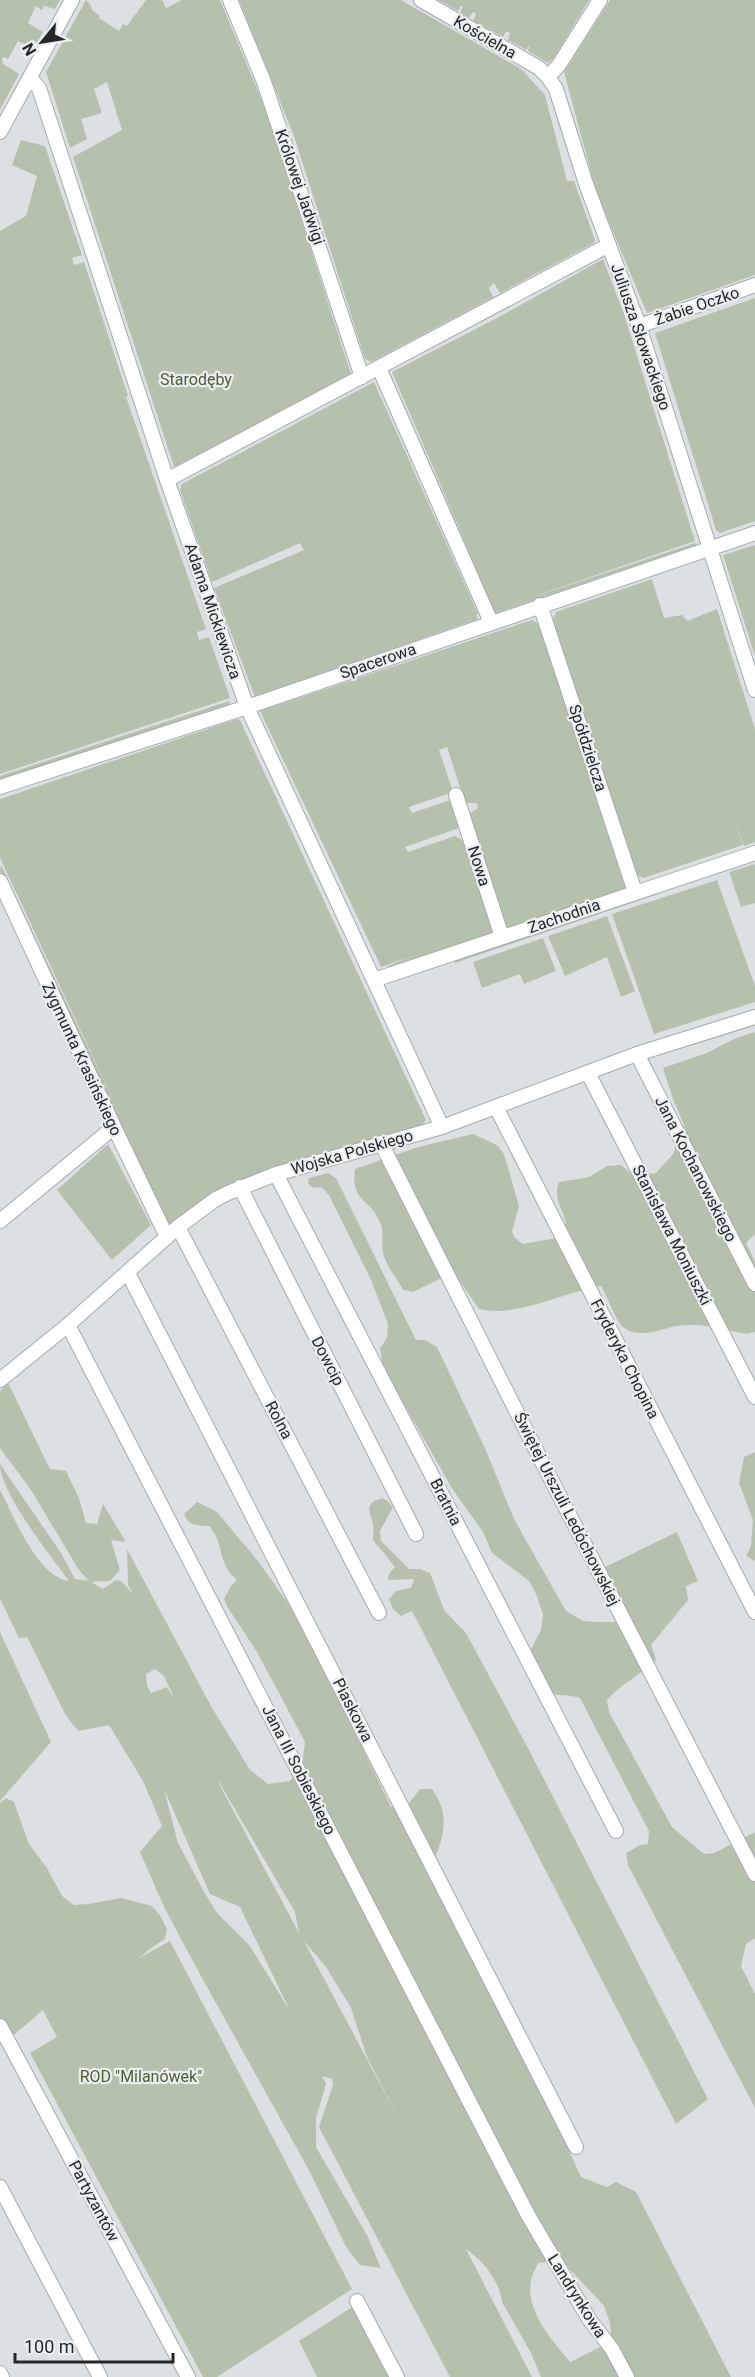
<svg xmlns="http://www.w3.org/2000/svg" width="755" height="2377" font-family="Roboto,sans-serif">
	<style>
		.green { fill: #b6c1ad; fill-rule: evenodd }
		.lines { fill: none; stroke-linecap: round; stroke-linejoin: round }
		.minor-casing { stroke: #a6a9ac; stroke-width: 16 }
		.minor { stroke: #fff; stroke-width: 14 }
		.labels { text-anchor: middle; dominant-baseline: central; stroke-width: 4.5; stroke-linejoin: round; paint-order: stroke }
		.street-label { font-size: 16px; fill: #262728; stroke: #ebeef0 }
		.park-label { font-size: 16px; fill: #49602f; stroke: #ebeef0 }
	</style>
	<rect width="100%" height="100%" fill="#dde0e3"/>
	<g class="green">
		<path d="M 0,0 L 60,0 L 55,9 L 44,6 L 42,10 L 36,6 L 28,23 L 43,32 L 37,43 L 34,41 L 31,47 L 18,41 L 8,59 L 4,57 L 2,59 L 3,64 L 19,74 L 0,110 Z"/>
		<path d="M 86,0 L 91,5 L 92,10 L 100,16 L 99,18 L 119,31 L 123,24 L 127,26 L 146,0 L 162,0 L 166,8 L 182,0 L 220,0 L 265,108 L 351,374 L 174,467 L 73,157 L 122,130 L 107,82 L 94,89 L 102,113 L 81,119 L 87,139 L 70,148 L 46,72 Z"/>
		<path d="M 239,0 L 401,0 L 521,69 L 545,95 L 567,181 L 574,181 L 595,240 L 594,243 L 500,293 L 494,283 L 489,288 L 493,297 L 371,362 L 365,359 L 294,136 Z"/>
		<path d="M 438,0 L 589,0 L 554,58 L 548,63 L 528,51 L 530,45 L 526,50 L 508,40 L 510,33 L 506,31 L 503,37 L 473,21 L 476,14 L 473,12 L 469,18 L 460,13 L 463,6 L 461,6 L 458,11 Z"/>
		<path d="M 610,0 L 755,0 L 755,275 L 647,313 L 596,191 L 564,72 Z"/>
		<path d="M 21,140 L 45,146 L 82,255 L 72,258 L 74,265 L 84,262 L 128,396 L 126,397 L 206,629 L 197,632 L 199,640 L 209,637 L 230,698 L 0,774 L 0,231 L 26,216 L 37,176 L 12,165 Z"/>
		<path d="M 603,259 L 624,314 L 695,541 L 512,604 L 695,543 L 696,545 L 493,614 L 389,379 L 392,378 L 476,567 L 392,372 L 499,317 Z"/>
		<path d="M 755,298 L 755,521 L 720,533 L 716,530 L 655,333 Z"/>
		<path d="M 374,382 L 478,614 L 476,615 L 478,619 L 255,697 L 214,588 L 304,550 L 300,543 L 212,582 L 180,490 L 182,484 Z"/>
		<path d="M 755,545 L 755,656 L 723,555 Z"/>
		<path d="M 652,579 L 664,618 L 682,615 L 687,621 L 717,609 L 755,729 L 755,842 L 744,846 L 735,819 L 743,845 L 643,878 L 635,874 L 553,619 L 556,612 Z"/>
		<path d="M 532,620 L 539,624 L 625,888 L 621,892 L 506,929 L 469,814 L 478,808 L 477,803 L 465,803 L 447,747 L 439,750 L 453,792 L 409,807 L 412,813 L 451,800 L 459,828 L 405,847 L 408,852 L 455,836 L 462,840 L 490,923 L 494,931 L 493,933 L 390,972 L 388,966 L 413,956 L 381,967 L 260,711 Z"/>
		<path d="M 229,701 L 231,707 L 0,780 L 0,776 Z"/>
		<path d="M 237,719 L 240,720 L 426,1120 L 420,1127 L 265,1170 L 208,1195 L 174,1225 L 170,1226 L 166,1223 L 0,871 L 1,865 L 123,1121 L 0,858 L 0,799 Z"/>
		<path d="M 755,864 L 755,903 L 741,907 L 729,872 Z"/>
		<path d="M 717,880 L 755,986 L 755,1002 L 654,1034 L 612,914 Z"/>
		<path d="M 655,891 L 658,894 L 455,963 L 454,959 Z"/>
		<path d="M 607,916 L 635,991 L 621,997 L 607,957 L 565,976 L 548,936 Z"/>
		<path d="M 543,938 L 556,971 L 524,984 L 520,974 L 482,988 L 473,962 Z"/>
		<path d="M 755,1032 L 755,1234 L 746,1243 L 755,1262 L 755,1332 L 747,1334 C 725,1330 700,1322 677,1326 C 659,1329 640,1340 623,1327 C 616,1322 607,1295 601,1286 C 563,1292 518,1318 479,1309 L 459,1280 L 450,1274 L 413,1292 L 403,1290 C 397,1279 386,1265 383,1253 C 381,1244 384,1233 381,1225 C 372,1198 350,1204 355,1169 L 418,1147 L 473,1134 L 497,1145 L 504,1154 L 519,1206 L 512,1232 L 515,1238 L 523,1244 L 557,1238 L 566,1223 C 562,1208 553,1198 559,1182 L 589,1177 L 607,1166 L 621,1165 L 634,1176 L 656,1173 L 673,1154 L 684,1125 L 673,1099 L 663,1068 L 707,1053 L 734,1039 Z"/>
		<path d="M 108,1144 L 151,1225 L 112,1260 L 57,1190 Z"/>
		<path d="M 328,1173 L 336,1178 L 416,1340 L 425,1340 L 437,1347 L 484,1446 L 515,1521 L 566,1611 L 583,1621 L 594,1622 L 614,1622 L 627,1618 L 601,1569 L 677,1532 L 698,1581 L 686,1586 L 688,1600 L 651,1645 L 656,1660 C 640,1675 621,1684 607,1700 L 609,1712 L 672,1827 L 704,1854 L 714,1853 L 755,1832 L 755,1938 L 746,1944 L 741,1966 L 755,1994 L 755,2108 L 628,1865 L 626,1853 L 640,1845 L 648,1844 L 649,1831 L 580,1698 C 569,1694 557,1696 545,1693 L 529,1653 L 541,1630 L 543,1614 L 536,1594 L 529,1581 L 492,1553 L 483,1532 L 453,1490 L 383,1367 L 380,1348 L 387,1338 L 388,1324 L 371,1280 L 329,1195 L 321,1187 L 313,1188 L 308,1183 L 309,1178 Z"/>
		<path d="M 8,1383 L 50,1469 L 66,1471 L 79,1498 L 86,1523 L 97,1524 L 103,1504 L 126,1542 L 111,1540 L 120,1570 L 110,1581 L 91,1582 L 103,1589 L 116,1580 L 121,1581 L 133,1594 L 128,1585 L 127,1549 L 211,1706 L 250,1770 L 268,1784 L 290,1781 L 302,1766 L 305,1742 L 257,1652 L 228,1608 L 224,1599 L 231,1586 L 237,1580 C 216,1562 225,1543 209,1526 C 197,1525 189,1527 184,1514 L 197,1502 L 217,1512 L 258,1561 L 302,1623 L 391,1807 L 409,1803 L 420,1789 L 432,1789 C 454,1820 441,1844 427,1875 L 440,1890 L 530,2064 L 581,2177 L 607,2187 L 616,2182 L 636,2192 L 731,2377 L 632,2377 L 612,2344 L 610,2323 L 604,2306 L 561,2260 L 538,2263 C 536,2268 532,2275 531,2280 C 525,2311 552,2340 570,2362 L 604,2345 L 621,2377 L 541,2377 L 531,2353 L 502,2302 C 499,2280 483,2261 466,2249 L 532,2377 L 450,2377 L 319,2127 L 333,2085 L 332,2079 L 322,2076 L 326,2084 L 316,2118 L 316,2147 L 368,2237 L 381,2268 L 360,2265 L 346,2247 L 310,2172 L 202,1978 L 165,1909 L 140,1852 L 162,1826 L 144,1783 L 109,1725 L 78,1731 L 65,1714 L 27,1637 L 19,1638 L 0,1599 L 0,1490 C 14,1516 37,1577 69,1581 C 51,1556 0,1493 0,1464 L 61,1553 L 75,1579 L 89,1581 L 79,1570 L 31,1490 L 0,1448 L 0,1391 ZM 155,1669 L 164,1676 L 175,1700 L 167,1687 L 151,1693 L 147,1686 L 146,1674 ZM 219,1782 L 295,1912 L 299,1933 L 218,1782 ZM 164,1789 L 210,1894 L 240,1907 L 290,2011 L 250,1946 L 217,1913 L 203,1890 L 178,1843 ZM 304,1941 L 326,1967 L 351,2008 L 367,2057 L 402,2125 Z"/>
		<path d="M 755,1452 L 755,1561 L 746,1556 L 751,1546 L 753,1520 L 739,1483 L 744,1457 Z"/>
		<path d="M 382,1498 L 388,1501 L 393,1507 L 380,1531 L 381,1541 L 409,1569 L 420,1569 L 430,1573 L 444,1610 L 466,1633 L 529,1750 L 708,2099 L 676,2124 L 412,1611 L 401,1616 L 393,1609 L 389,1599 L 396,1591 L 411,1588 L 414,1579 L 388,1580 L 389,1574 L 395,1567 L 373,1540 C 373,1535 374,1529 373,1525 C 371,1512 362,1504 382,1498 Z"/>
		<path d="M 0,1632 L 51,1742 L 0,1801 Z"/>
		<path d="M 6,1798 L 14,1802 L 29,1844 L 47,1868 L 62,1896 L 74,1905 L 88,1904 L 121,1898 L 152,1906 L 160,1915 L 167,1929 L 165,1939 L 151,1948 L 139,1958 L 170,1941 L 352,2289 L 217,2377 L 203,2377 L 30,2053 L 57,2037 L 43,2010 L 8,2040 L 0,2026 L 0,1803 Z"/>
		<path d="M 354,2306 L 389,2377 L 317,2377 L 299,2341 Z"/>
	</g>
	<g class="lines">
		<defs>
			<g id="minor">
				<path d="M 230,0 L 264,82 L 362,377"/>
				<path d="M 421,0 L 539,68 L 548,77 L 556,89 L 586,184 L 639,326 L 755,690"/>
				<path d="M 548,77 L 559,65 L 600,0"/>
				<path d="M 30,78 L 39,88 L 167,480 L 247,707 L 442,1127"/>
				<path d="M 0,132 L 72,0"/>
				<path d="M 639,326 L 755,285"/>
				<path d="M 379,368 L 491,622"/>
				<path d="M 167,480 L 609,245"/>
				<path d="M 540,605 L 635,892"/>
				<path d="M 0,787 L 247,707 L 755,533"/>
				<path d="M 456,795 L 502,937"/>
				<path d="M 0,881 L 114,1127 L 167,1237"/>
				<path d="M 374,980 L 755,853"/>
				<path d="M 637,1054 L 755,1284"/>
				<path d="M 588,1073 L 755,1397"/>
				<path d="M 496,1107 L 755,1612"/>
				<path d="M 381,1143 L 539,1456 L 755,1874"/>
				<path d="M 276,1174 L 616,1831"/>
				<path d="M 240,1187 L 416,1534"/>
				<path d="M 0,1221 L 114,1127"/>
				<path d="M 178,1227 L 379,1613"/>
				<path d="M 128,1273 L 576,2147"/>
				<path d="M 68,1325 L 528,2215 L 589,2319 L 612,2349 L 627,2377"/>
				<path d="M 0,1380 L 68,1325 L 178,1227 L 216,1199 L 228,1193 L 276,1174 L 442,1127 L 637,1054 L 755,1017"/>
				<path d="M 0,2026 L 188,2377"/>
				<path d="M 0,2187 L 100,2377"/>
				<path d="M 357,2301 L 397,2377"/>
				<path d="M 0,2373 L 2,2377"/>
			</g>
		</defs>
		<use href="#minor" class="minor-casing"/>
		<use href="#minor" class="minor"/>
	</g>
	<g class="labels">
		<g class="street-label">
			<text transform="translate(485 37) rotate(30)">Kościelna</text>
			<text transform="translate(300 187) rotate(71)">Królowej Jadwigi</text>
			<text transform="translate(697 306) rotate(-19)">Żabie Oczko</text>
			<text transform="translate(641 337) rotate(71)">Juliusza Słowackiego</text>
			<text transform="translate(213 611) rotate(71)">Adama Mickiewicza</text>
			<text transform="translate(378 661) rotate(-19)">Spacerowa</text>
			<text transform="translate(588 748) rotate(72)">Spółdzielcza</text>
			<text transform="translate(479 866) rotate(72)">Nowa</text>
			<text transform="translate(564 916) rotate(-19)">Zachodnia</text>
			<text transform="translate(82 1059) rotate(65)">Zygmunta Krasińskiego</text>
			<text transform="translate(352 1152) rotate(-16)">Wojska Polskiego</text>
			<text transform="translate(696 1169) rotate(63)">Jana Kochanowskiego</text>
			<text transform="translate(672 1235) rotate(63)">Stanisława Moniuszki</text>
			<text transform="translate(625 1359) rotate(63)">Fryderyka Chopina</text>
			<text transform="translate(328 1361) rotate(63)">Dowcip</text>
			<text transform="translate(279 1420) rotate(62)">Rolna</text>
			<text transform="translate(446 1502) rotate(63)">Bratnia</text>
			<text transform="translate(567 1509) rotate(63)">Świętej Urszuli Ledóchowskiej</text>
			<text transform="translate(353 1710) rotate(63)">Piaskowa</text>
			<text transform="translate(299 1770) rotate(63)">Jana III Sobieskiego</text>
			<text transform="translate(94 2201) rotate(62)">Partyzantów</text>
			<text transform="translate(577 2296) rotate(58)">Landrynkowa</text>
		</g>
		<g class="park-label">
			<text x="196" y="379">Starodęby</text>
			<text x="141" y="2076">ROD "Milanówek"</text>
		</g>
	</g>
	<g transform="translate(42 42) rotate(240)" stroke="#ebeef0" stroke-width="4.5" paint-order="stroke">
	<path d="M0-4.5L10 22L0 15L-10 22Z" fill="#262728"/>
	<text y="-9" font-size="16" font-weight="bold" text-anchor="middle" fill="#262728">N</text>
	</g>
	<path d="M15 2353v9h158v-9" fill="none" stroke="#262728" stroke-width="3"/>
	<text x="24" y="2353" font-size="18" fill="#262728" stroke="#ebeef0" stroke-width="4.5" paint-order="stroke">100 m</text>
</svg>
